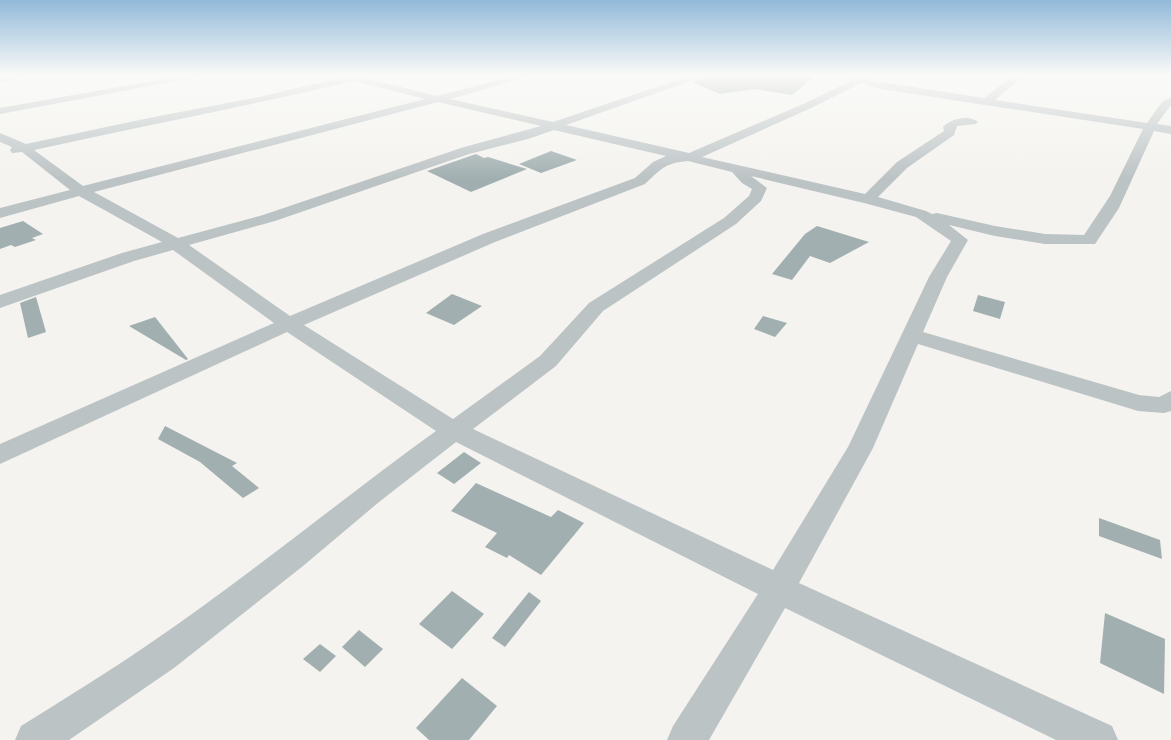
<svg xmlns="http://www.w3.org/2000/svg" width="1171" height="740" font-family="'PT Sans Narrow',sans-serif">
	<style>
		.building { fill: #a1afb0 }
		.lines { fill: none; stroke-linecap: round; stroke-linejoin: round }
		.minor { fill: #bcc3c5; fill-rule: evenodd }
	</style>
	<rect width="100%" height="100%" fill="#f4f3ef"/>
	<g class="building">
		<path d="M 709,75 L 793,75 L 813,78 L 792,95 L 755,89 L 720,94 L 692,82 Z"/>
		<path d="M 551,151 L 577,160 L 541,173 L 519,164 Z"/>
		<path d="M 476,154 L 484,158 L 488,157 L 527,169 L 471,192 L 427,171 Z"/>
		<path d="M 23,221 L 43,234 L 32,238 L 36,240 L 15,247 L 11,245 L 0,249 L 0,228 Z"/>
		<path d="M 817,226 L 869,242 L 830,263 L 810,256 L 792,280 L 772,274 L 805,234 Z"/>
		<path d="M 452,294 L 482,306 L 454,325 L 426,313 Z"/>
		<path d="M 978,295 L 1005,302 L 1000,319 L 973,311 Z"/>
		<path d="M 36,297 L 46,332 L 28,338 L 20,303 Z"/>
		<path d="M 763,316 L 787,323 L 775,337 L 754,329 Z"/>
		<path d="M 155,317 L 188,359 L 186,360 L 129,326 Z"/>
		<path d="M 165,426 L 237,463 L 232,466 L 259,488 L 243,498 L 200,462 L 158,439 Z"/>
		<path d="M 464,452 L 481,463 L 454,484 L 437,473 Z"/>
		<path d="M 476,483 L 551,517 L 558,510 L 584,523 L 541,575 L 509,555 L 507,558 L 485,547 L 497,533 L 451,511 Z"/>
		<path d="M 1099,518 L 1160,540 L 1162,559 L 1099,536 Z"/>
		<path d="M 452,591 L 484,614 L 452,649 L 419,624 Z"/>
		<path d="M 529,592 L 541,601 L 505,647 L 492,638 Z"/>
		<path d="M 1105,613 L 1165,639 L 1164,694 L 1100,663 Z"/>
		<path d="M 359,630 L 383,649 L 365,667 L 342,647 Z"/>
		<path d="M 320,644 L 336,656 L 320,672 L 303,659 Z"/>
		<path d="M 462,678 L 497,706 L 469,740 L 429,740 L 416,728 Z"/>
	</g>
	<g class="lines">
		<g class="minor">
			<path d="M 23,75 L 22,77 L 0,82 L 0,76 Z"/>
			<path d="M 186,75 L 209,75 L 0,114 L 0,108 Z"/>
			<path d="M 352,75 L 370,75 L 365,78 L 437,96 L 518,75 L 535,75 L 450,99 L 553,122 L 692,75 L 707,75 L 566,125 L 689,153 L 801,105 L 851,81 L 847,78 L 851,75 L 874,75 L 868,80 L 984,98 L 1014,75 L 1025,75 L 995,100 L 1147,123 L 1162,102 L 1171,97 L 1171,105 L 1157,124 L 1171,126 L 1171,134 L 1154,131 L 1119,208 L 1095,244 L 1045,244 L 995,236 L 949,225 L 968,240 L 947,277 L 923,332 L 1139,395 L 1159,397 L 1171,391 L 1171,411 L 1164,413 L 1138,411 L 918,344 L 873,448 L 799,583 L 1112,726 L 1118,740 L 1056,740 L 785,608 L 709,740 L 667,740 L 673,726 L 758,594 L 456,442 L 379,502 L 303,566 L 174,668 L 69,740 L 15,740 L 21,726 C 64,699 107,673 149,644 C 248,577 340,500 436,431 L 287,332 L 0,464 L 0,444 L 274,323 L 173,250 L 134,261 L 0,308 L 0,295 L 122,253 L 162,242 L 79,196 L 0,218 L 0,208 L 70,190 L 22,152 L 12,153 L 10,150 L 12,147 L 0,142 L 0,133 L 26,144 L 149,118 L 259,97 ZM 354,81 L 425,99 L 83,186 L 34,150 C 141,126 248,106 354,81 ZM 861,83 L 881,89 L 1143,129 L 1110,196 L 1084,235 L 1045,234 L 995,226 L 937,213 L 932,214 L 926,211 L 878,197 L 907,168 L 954,135 L 957,126 L 976,124 L 978,122 C 969,114 950,119 943,127 L 944,131 L 897,162 L 865,194 L 702,157 L 809,109 ZM 438,102 L 541,126 L 461,148 L 263,215 L 178,238 L 94,192 ZM 554,130 L 666,156 L 653,162 L 635,178 L 483,234 L 290,316 L 189,245 L 275,221 L 469,154 L 528,139 ZM 688,161 L 732,172 L 742,183 L 752,189 L 749,196 L 724,218 L 589,303 L 540,356 L 453,419 L 304,325 L 495,242 L 645,184 C 661,169 665,163 688,161 ZM 751,176 L 864,203 L 916,217 L 951,241 L 929,277 L 848,447 L 773,570 L 473,429 L 556,366 L 603,311 L 736,224 L 761,201 L 767,188 Z"/>
		</g>
	</g>
	<linearGradient id="sky" x2="0" y2="1"><stop stop-color="#92bad9"/><stop offset="0.42" stop-color="#fafaf8"/><stop offset="1" stop-color="#fafaf8" stop-opacity="0"/></linearGradient>
	<rect width="1171" height="179" fill="url(#sky)"/>
</svg>
